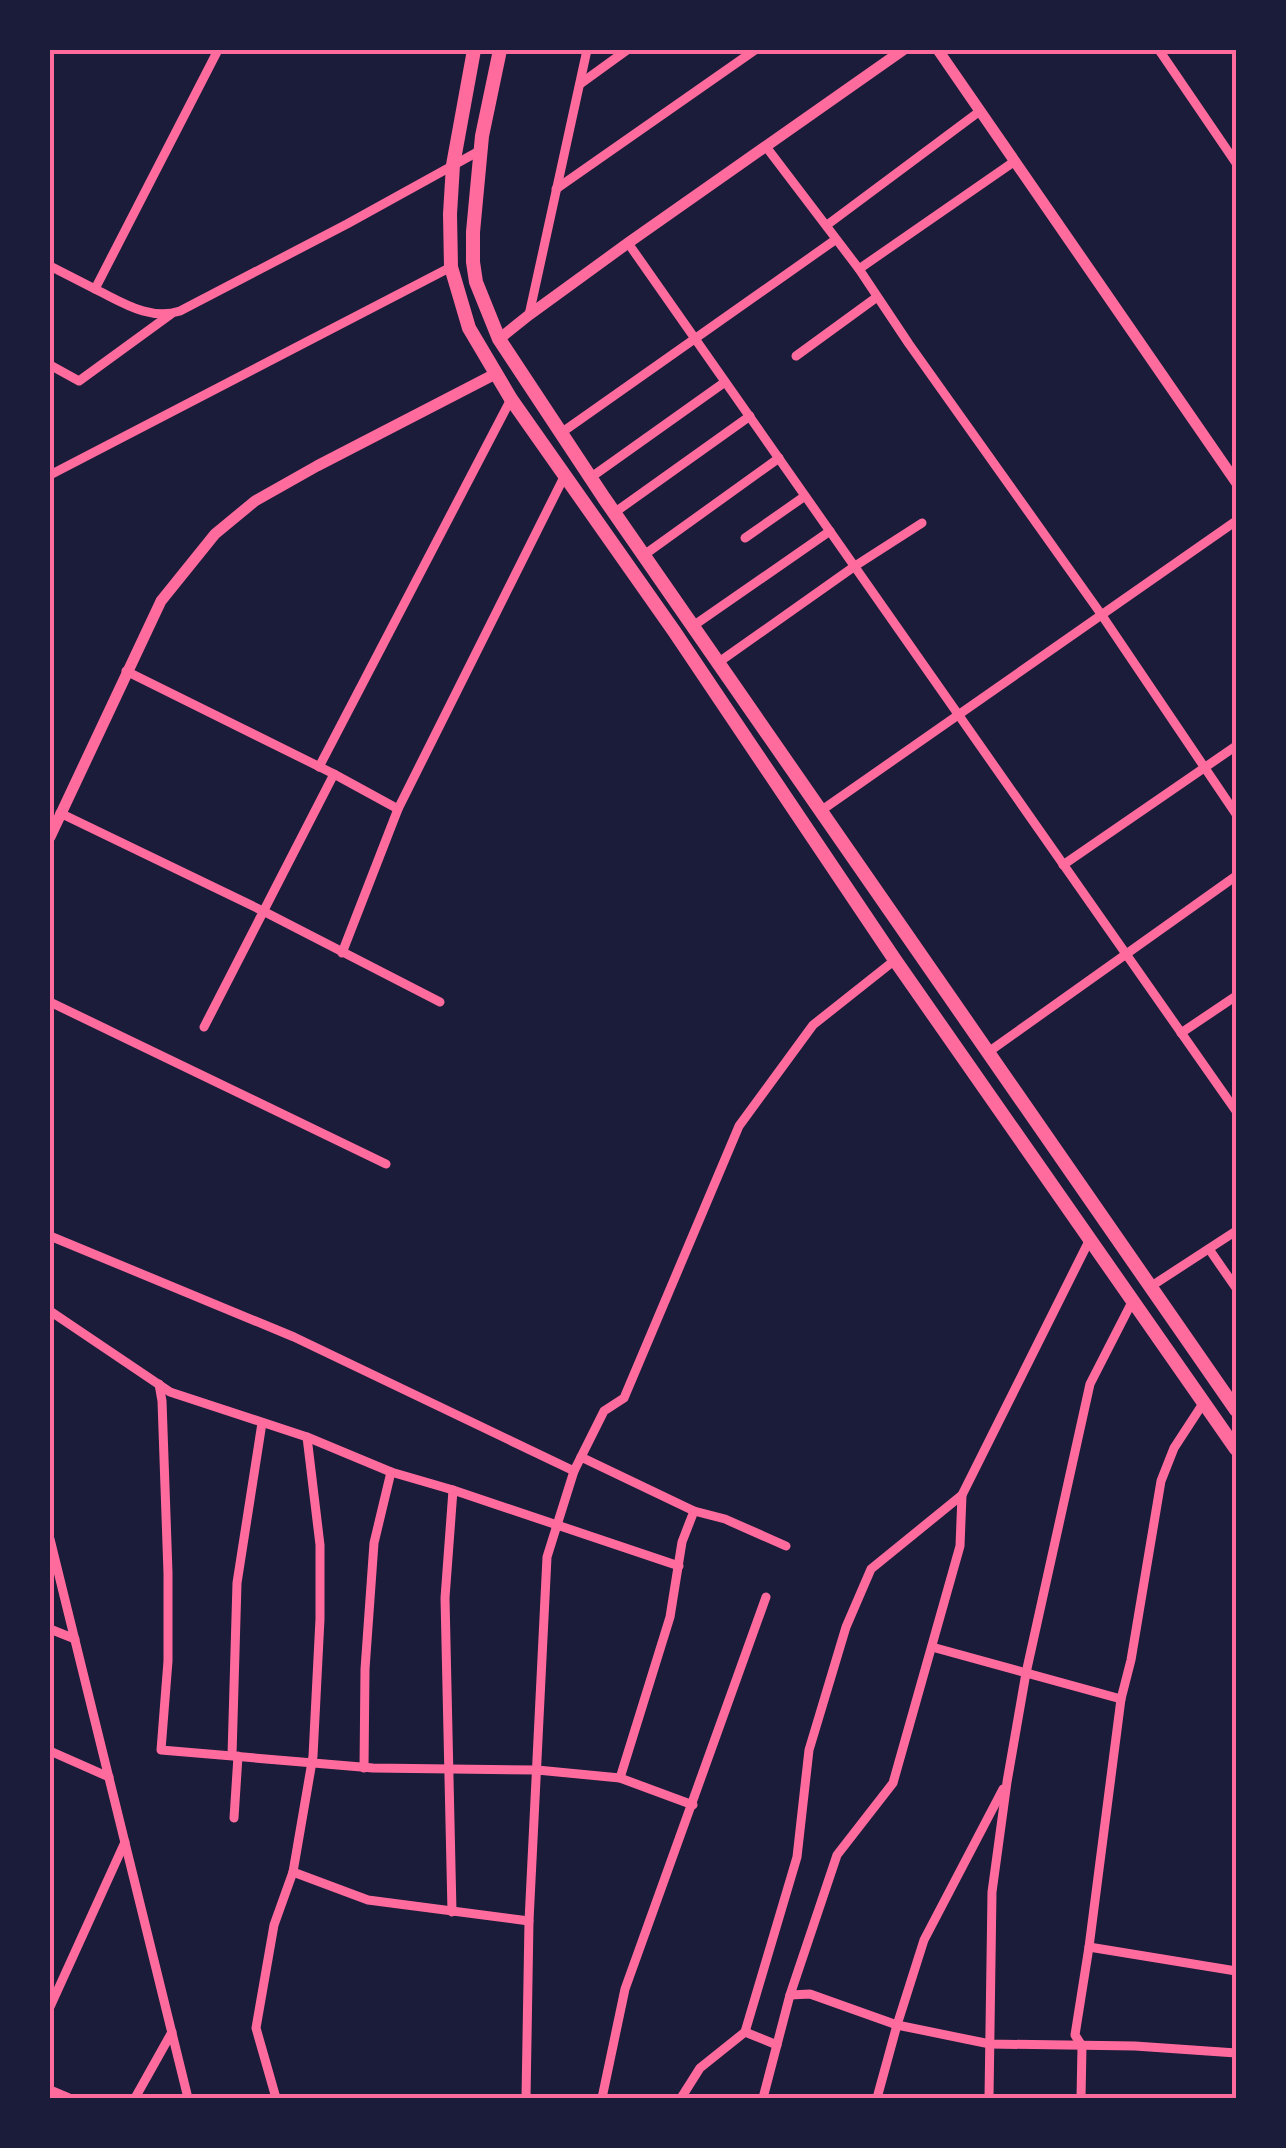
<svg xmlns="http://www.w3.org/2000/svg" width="1286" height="2148" font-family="Barlow,sans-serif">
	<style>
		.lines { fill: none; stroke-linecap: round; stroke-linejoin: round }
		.minor { stroke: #ff6b9d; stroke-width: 9 }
		.tertiary { stroke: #ff6b9d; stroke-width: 11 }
		.primary { stroke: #ff6b9d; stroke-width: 14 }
		.neatline { fill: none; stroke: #ff6b9d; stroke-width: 4 }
	</style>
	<rect width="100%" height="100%" fill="#1b1b3a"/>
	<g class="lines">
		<g class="minor">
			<path d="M 1159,50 L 1236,163"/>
			<path d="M 580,84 L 627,50"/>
			<path d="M 767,148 L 859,269 L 909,344 L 1101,614 L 1236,814"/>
			<path d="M 556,189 L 755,50"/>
			<path d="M 827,225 L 980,111"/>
			<path d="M 628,243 L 1236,1111"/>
			<path d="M 50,266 L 95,289 L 218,50"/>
			<path d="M 859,269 L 1015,161"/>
			<path d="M 95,289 C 122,302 149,321 180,311 L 347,224 L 481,150"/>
			<path d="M 529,315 L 587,50"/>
			<path d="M 796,356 L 877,297"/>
			<path d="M 50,365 L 79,381 L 171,314"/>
			<path d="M 561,433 L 835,240"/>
			<path d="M 50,475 L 451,267"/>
			<path d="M 590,478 L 725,382"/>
			<path d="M 614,513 L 750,416"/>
			<path d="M 745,538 L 805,496"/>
			<path d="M 644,555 L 779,458"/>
			<path d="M 693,626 L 830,531"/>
			<path d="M 719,662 L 855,566 L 922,523"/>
			<path d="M 126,671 L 334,774 L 398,809"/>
			<path d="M 319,767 L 511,399"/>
			<path d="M 822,810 L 1236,521"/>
			<path d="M 60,813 L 263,911 L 440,1002"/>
			<path d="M 1063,865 L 1236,746"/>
			<path d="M 342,953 L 398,809 L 565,475"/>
			<path d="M 50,1002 L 386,1164"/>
			<path d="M 204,1027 L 334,774"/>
			<path d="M 1181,1033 L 1236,996"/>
			<path d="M 987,1053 L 1236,876"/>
			<path d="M 50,1236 L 294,1337 L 574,1471"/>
			<path d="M 1209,1249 L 1236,1288"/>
			<path d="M 1150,1287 L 1236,1231"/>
			<path d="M 50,1311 L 170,1392 L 307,1437 L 391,1472 L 453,1490"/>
			<path d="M 159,1384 L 162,1401 L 168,1573 L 168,1661 L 161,1750 L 373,1768 L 537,1770 L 620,1778 L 693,1805"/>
			<path d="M 581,1457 L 694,1511 L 682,1542 L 670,1617 L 620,1778"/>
			<path d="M 694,1511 L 725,1519 L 786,1546"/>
			<path d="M 50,1539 L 188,2098"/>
			<path d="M 50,1629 L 75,1639"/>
			<path d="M 932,1647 L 1121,1699"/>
			<path d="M 50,1751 L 109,1777"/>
			<path d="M 232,1755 L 237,1583 L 262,1423"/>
			<path d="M 364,1768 L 365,1669 L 374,1543 L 391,1472"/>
			<path d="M 234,1818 L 238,1756"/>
			<path d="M 293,1872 L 368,1900 L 529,1921"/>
			<path d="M 452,1912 L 445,1598 L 453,1490 L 679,1566"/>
			<path d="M 1089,1947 L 1236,1971"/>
			<path d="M 790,1995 L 810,1994 L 897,2025 L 990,2044 L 1135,2046 L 1236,2053"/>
			<path d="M 50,2007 L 125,1842"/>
			<path d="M 745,2032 L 777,2045"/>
			<path d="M 50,2090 L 69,2098"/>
			<path d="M 135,2098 L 172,2032"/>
			<path d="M 276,2098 L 256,2028 L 274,1925 L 293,1872 L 313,1756 L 320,1619 L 320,1545 L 307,1437"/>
			<path d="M 526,2098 L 529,1921 L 547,1557 L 574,1471 L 604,1411 L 624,1398 L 739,1126 L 813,1025 L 895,960"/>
			<path d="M 602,2098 L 625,1989 L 766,1597"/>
			<path d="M 681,2098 L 700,2068 L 745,2032 L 797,1857 L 809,1750 L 846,1627 L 871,1569 L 962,1495"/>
			<path d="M 763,2098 L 790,1995 L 837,1855 L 893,1783 L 960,1546 L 962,1495 L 1090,1239"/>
			<path d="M 877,2098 L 897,2025 L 924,1940 L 1003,1789"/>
			<path d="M 989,2098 L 992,1892 L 1007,1782 L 1026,1673 L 1090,1384 L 1133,1300"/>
			<path d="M 1081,2098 L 1082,2046 L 1075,2035 L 1089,1947 L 1121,1699 L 1131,1660 L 1161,1481 L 1174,1448 L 1204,1402"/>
		</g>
		<g class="tertiary">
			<path d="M 938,50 L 1236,482"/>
			<path d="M 499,339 L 529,315 L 628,243 L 903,50"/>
			<path d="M 50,837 L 161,601 L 215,534 L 255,501 L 317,466 L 497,373"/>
		</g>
		<g class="primary">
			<path d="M 474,50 L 453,165 L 450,214 L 451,267 L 469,328 L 511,399 L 674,631 L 895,960 L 1236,1449"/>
			<path d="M 500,50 L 482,136 L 473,232 L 473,262 L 476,282 L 499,339 L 604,498 L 1236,1410"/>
		</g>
	</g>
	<rect width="1286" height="2148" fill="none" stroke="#1b1b3a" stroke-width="105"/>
	<rect x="52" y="52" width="1182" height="2044" class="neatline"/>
</svg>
